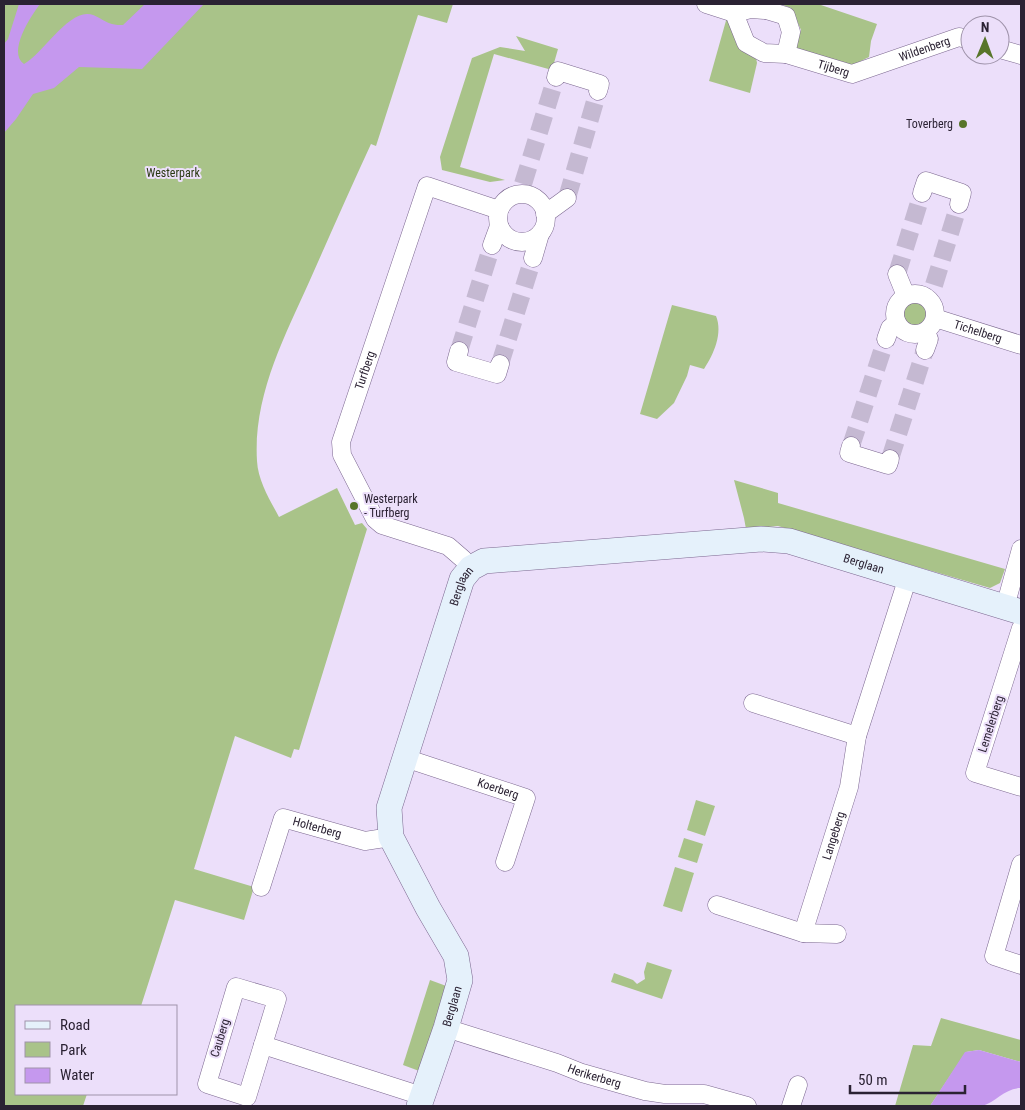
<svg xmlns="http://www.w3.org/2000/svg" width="1025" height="1110" font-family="'Roboto Condensed',sans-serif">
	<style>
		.green { fill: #a9c389 }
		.water { fill: #c598ee }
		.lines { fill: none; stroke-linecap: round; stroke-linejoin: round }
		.street-tunnel { stroke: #c5b9d2; stroke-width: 18; stroke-dasharray: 18 9; stroke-linecap: butt }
		.street-casing { stroke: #7c6890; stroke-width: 19 }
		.secondary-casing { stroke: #7c6890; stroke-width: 26 }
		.street { stroke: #fff; stroke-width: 18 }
		.secondary { stroke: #e5f1fb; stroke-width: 25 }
		.poi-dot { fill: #58752a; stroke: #ecdffa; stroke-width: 2 }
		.labels { text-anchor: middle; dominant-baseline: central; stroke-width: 4; stroke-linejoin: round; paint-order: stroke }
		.street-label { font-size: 12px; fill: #2b2233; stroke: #ecdffa }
		.poi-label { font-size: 12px; fill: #2b2233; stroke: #ecdffa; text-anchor: end }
		.park-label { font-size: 12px; fill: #2a3912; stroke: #ecdffa }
	</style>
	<rect width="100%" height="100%" fill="#ecdffa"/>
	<g class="green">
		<path d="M 4,4 L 453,4 L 447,23 L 418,15 L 376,146 L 371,144 C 350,189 330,235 310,280 C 284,338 253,396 257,461 C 258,481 270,500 279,517 L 337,488 L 355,525 L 362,523 L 367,529 L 299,750 L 294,749 L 291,758 L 235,736 L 194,869 L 254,887 L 244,920 L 175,900 L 141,1006 L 16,1006 L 16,1094 L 87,1094 L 83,1106 L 4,1106 Z"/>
		<path d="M 780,4 L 818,4 L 877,24 L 871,41 L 869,57 L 847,68 L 794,51 L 801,30 L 791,8 Z"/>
		<path d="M 727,17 L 755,53 L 757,63 L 750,93 L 709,81 Z"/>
		<path d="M 516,36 L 558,49 L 552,70 L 494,54 L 460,167 L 505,180 L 490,182 L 442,170 L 440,157 L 472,58 L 500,47 L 525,51 Z"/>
		<circle cx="915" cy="313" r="13"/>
		<path d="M 672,305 L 716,316 C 723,333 714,354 704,369 L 690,365 L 687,376 L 674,403 L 657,419 L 640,414 Z"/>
		<path d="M 734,480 L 778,493 L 778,503 L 1005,569 L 1000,583 L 990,588 L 778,526 L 746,529 L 744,518 Z"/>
		<path d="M 696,800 L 715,806 L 705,836 L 687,830 Z"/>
		<path d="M 684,838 L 703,844 L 697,863 L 678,857 Z"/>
		<path d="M 675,867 L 694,873 L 682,912 L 663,906 Z"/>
		<path d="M 647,962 L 672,970 L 662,999 L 611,982 L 614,973 L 633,980 L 637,984 L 645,979 L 644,972 Z"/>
		<path d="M 430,980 L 449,987 L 422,1072 L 403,1065 Z"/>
		<path d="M 941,1018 L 1021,1040 L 1021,1062 L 979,1050 L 966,1052 L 930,1106 L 895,1106 L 913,1045 L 931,1046 Z"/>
	</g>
	<g class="water">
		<path d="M 19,4 L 40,4 C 31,16 7,52 24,64 C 42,54 66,14 87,14 C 97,14 103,22 112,24 C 115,25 120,25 123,25 L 145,4 L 204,4 L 142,69 L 79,67 L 54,88 L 33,94 L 16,119 L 4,133 L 4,44 L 8,39 Z"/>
		<path d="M 979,1050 L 1021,1062 L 1021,1088 C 1005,1088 996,1102 982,1106 C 974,1109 941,1106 930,1106 L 965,1052 Z"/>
	</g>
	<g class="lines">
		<g class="street-tunnel">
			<path d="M 523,184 L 556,77"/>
			<path d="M 567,198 L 598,91"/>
			<path d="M 897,274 L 922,193"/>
			<path d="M 934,285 L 959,204"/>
			<path d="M 459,351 L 492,245"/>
			<path d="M 500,364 L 533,258"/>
			<path d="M 851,446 L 886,339"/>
			<path d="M 890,459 L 925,350"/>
		</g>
		<defs>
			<g id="street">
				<path id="s1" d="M 706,4 L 734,13 L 746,43 L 764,53 L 786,54 L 852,74 L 959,37 L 970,40"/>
				<path d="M 766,10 L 786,16 L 791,32 L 786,54"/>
				<path d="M 734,13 L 751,9 L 766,10 L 768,4"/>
				<path d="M 1000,49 L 1021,55"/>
				<path d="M 556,77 L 558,71 L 600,84 L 598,91"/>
				<path d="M 922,193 L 926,181 L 962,193 L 959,204"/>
				<circle cx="522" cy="218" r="24"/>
				<path d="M 545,214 L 567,198"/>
				<path d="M 492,245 L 499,226"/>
				<path d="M 533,258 L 540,234"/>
				<path d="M 897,274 L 906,296"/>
				<circle cx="915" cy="314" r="20"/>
				<path id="s2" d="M 935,318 L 1021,345"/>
				<path d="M 925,332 L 929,339 L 925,350"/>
				<path d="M 886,339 L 890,328 L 897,323"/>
				<path d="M 459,351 L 456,362 L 497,374 L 500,364"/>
				<path d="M 851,446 L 849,453 L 888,465 L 890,459"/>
				<path id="s3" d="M 471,568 L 463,559 L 448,546 L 382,525 L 375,519 L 342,455 L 341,442 L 427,186 L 499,210"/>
				<path d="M 1005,607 L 1021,549"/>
				<path d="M 1021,628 L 975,773 L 1021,787"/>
				<path d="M 753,703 L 857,736"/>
				<path id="s4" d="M 405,758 L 526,798 L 505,862"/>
				<path d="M 1021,864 L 994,956 L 1021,965"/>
				<path id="s5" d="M 261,887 L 283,818 L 365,841 L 391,837"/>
				<path d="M 717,905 L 803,933 L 837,934"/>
				<path id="s6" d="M 803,933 L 849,787 L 857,736 L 908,577"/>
				<path d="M 236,987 L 277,999 L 247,1097 L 207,1084 Z"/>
				<path id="s7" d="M 446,1028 L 557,1063 L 582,1073 L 645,1091 L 665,1094 L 704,1094 L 747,1106"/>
				<path d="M 263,1045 L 422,1096"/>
				<path d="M 791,1106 L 798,1085"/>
			</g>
			<g id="secondary">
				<path id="s8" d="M 419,1106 L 446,1028 L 460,980 L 456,956 L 428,908 L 391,837 L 389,808 L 462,579 L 471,568 L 484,561 L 761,539 L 789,541 L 1021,612"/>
			</g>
		</defs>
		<use href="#street" class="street-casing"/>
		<use href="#secondary" class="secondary-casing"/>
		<use href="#street" class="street"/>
		<use href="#secondary" class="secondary"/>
	</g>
	<g class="poi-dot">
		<circle cx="963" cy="124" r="5"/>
		<circle cx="354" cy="506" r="5"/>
	</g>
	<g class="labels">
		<g class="street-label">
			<text stroke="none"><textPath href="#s1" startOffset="250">Wildenberg</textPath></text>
			<text stroke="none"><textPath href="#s1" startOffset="154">Tijberg</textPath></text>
			<text stroke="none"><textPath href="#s2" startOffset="45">Tichelberg</textPath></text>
			<text stroke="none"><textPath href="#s3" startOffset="271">Turfberg</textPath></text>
			<text stroke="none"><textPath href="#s8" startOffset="975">Berglaan</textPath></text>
			<text stroke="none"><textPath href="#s8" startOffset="555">Berglaan</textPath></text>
			<text transform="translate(991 724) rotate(-72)">Lemelerberg</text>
			<text stroke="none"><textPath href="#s4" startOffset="98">Koerberg</textPath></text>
			<text stroke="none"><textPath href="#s5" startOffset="108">Holterberg</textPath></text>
			<text stroke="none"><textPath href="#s6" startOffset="102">Langeberg</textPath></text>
			<text stroke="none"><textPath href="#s8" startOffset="105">Berglaan</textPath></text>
			<text transform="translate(220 1038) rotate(-73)">Cauberg</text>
			<text stroke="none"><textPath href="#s7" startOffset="156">Herikerberg</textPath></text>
		</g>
		<g class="poi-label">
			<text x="953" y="124">Toverberg</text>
			<text x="364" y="499" text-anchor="start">Westerpark<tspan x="364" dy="14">- Turfberg</tspan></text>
		</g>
		<g class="park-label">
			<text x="173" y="173">Westerpark</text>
		</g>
	</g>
	<rect width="1025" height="1110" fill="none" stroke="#2b2233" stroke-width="10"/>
	<rect x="15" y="1005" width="162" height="90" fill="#ecdffa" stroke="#9f93aa"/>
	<rect x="25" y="1021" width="25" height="8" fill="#e5f1fb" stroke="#9f93aa"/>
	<text x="60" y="1030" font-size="15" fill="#2b2233">Road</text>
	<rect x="25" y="1042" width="25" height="15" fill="#a9c389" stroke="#9f93aa"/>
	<text x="60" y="1055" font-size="15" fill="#2b2233">Park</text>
	<rect x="25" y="1068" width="25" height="15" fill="#c598ee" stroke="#9f93aa"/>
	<text x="60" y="1080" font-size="15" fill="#2b2233">Water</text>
	<g transform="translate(985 40) rotate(1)"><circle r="24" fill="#ecdffa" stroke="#9f93aa"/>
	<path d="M0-4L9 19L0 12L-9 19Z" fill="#58752a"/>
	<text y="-8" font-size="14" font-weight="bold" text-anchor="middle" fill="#2b2233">N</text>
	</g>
	<path d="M850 1085v8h115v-8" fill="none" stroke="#2b2233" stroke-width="2.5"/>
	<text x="858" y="1085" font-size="15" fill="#2b2233" stroke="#ecdffa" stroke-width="4" paint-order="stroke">50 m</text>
</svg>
